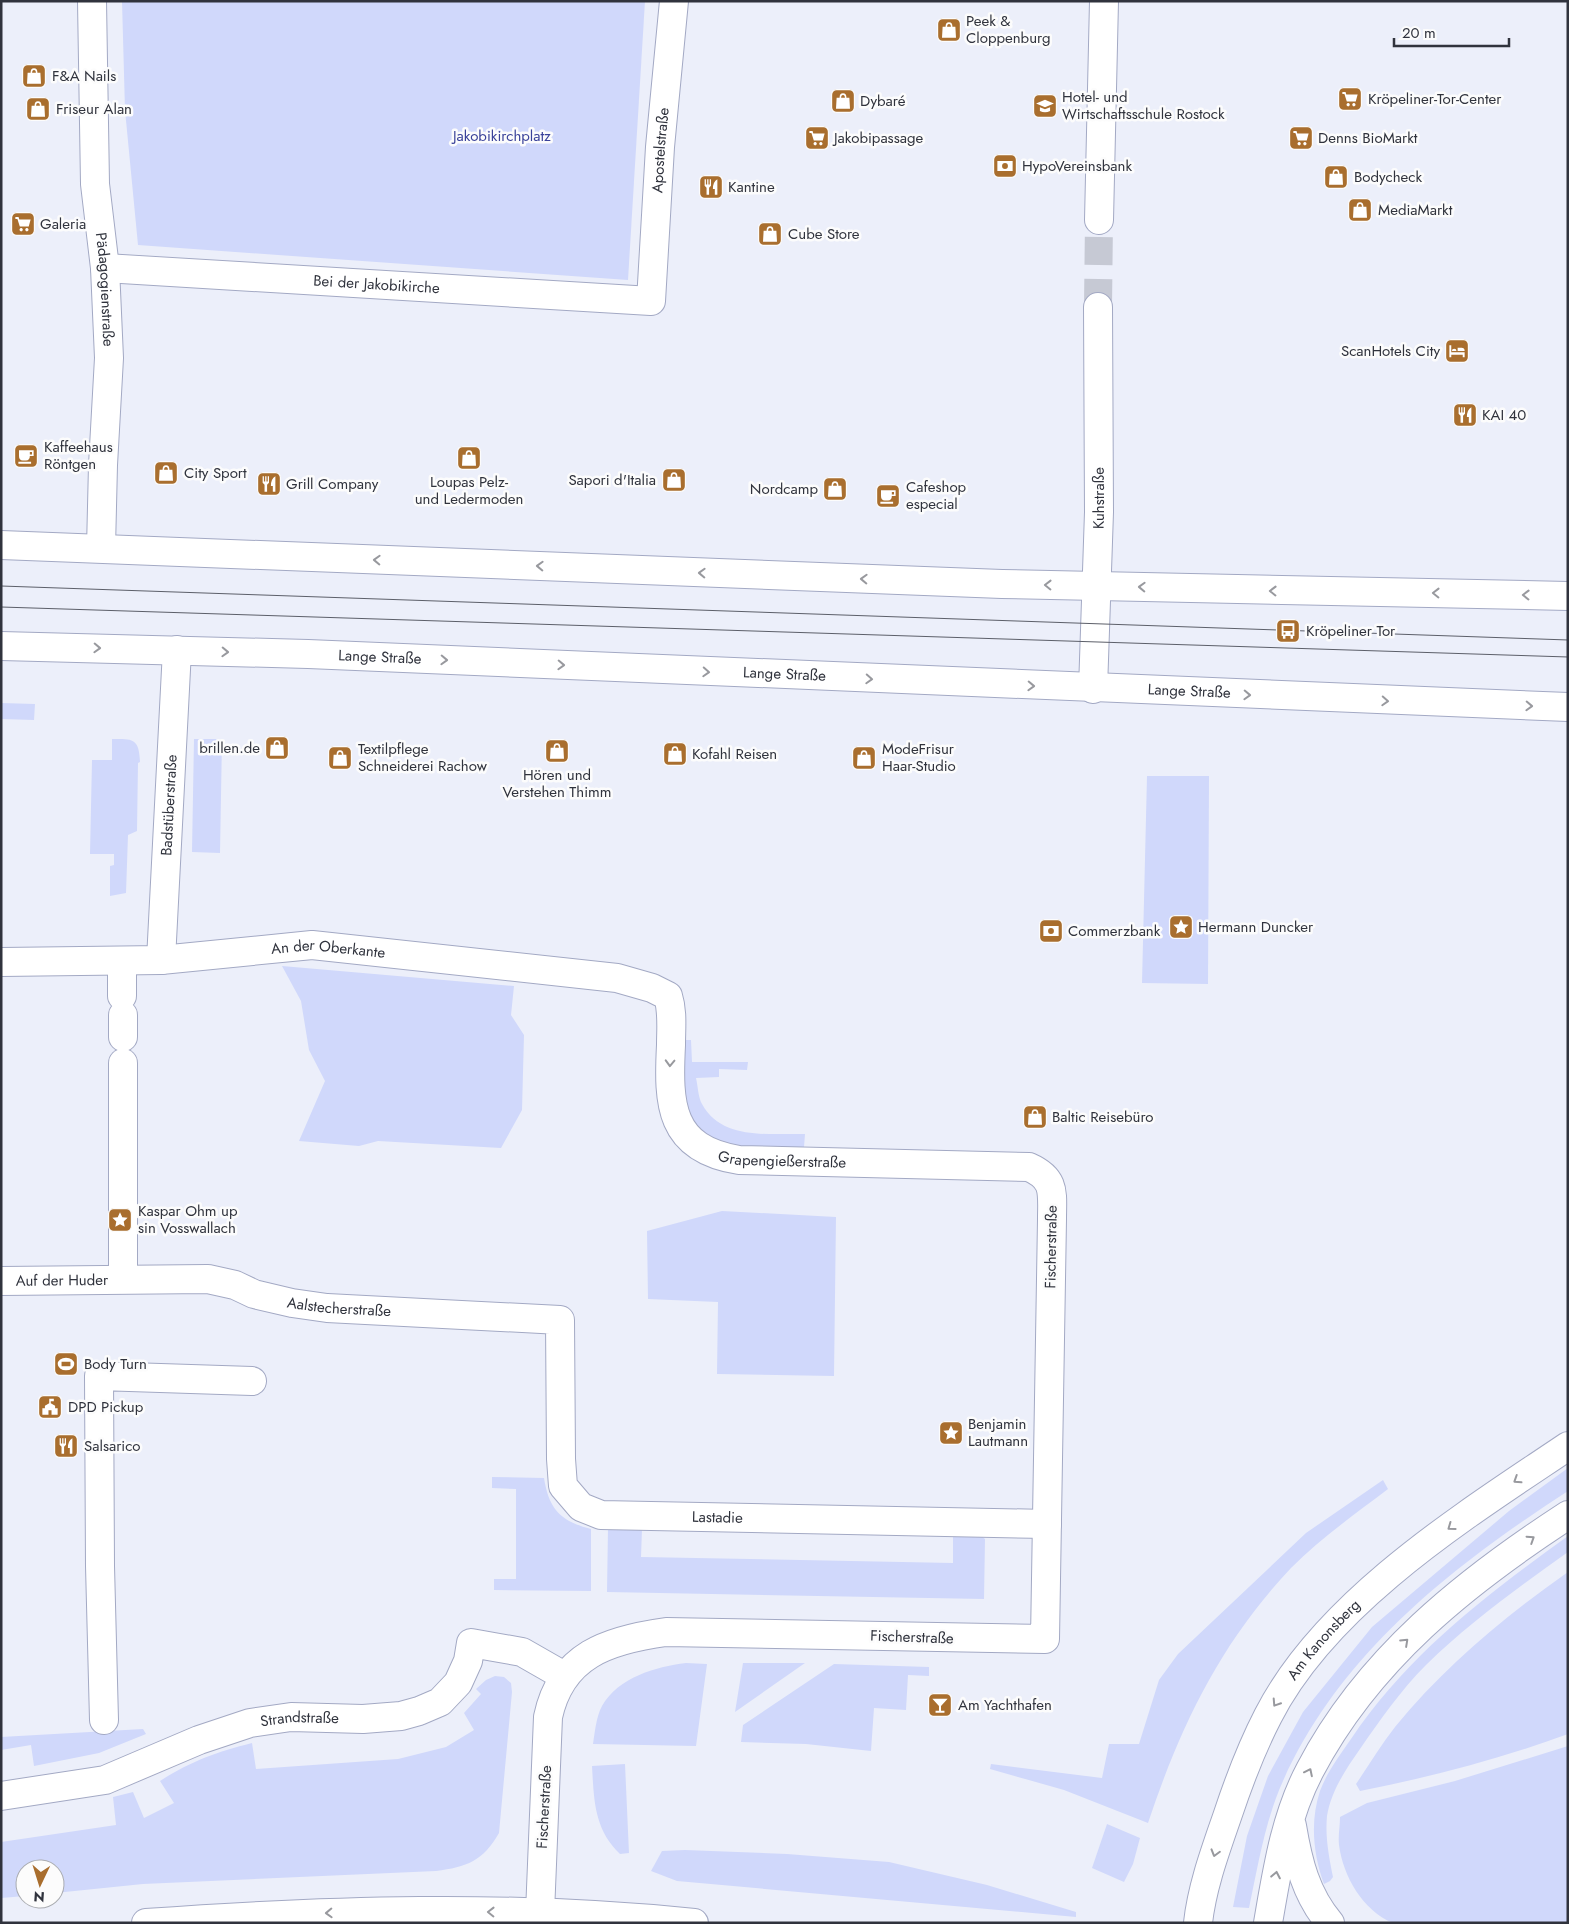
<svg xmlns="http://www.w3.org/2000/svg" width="1569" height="1924" font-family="Jost,sans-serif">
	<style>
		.green { fill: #d0d8fb }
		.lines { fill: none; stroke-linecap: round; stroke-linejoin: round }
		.minor-tunnel { stroke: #c6c9d4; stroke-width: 28; stroke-dasharray: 28 14; stroke-linecap: butt }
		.minor-casing { stroke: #a3a9c4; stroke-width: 30 }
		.major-casing { stroke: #a3a9c4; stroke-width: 30 }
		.minor { stroke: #fff; stroke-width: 28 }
		.major { stroke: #fff; stroke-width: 28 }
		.tram { stroke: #5c5f69; stroke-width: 1 }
		.oneway { stroke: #98999e }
		.labels { text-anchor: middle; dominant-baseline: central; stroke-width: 5; stroke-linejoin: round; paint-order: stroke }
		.poi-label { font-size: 15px; fill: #30333d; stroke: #fcfcfc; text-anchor: start }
		.park-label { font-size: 15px; fill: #3a429a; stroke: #fcfcfc }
		.street-label { font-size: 15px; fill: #30333d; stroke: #fcfcfc }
	</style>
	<rect width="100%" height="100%" fill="#eceffa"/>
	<g class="green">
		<path d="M 122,1 L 645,1 L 628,280 L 138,245 L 125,110 Z"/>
		<path d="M 1,703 L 35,704 L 34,720 L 1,719 Z"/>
		<path d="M 112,739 C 133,739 139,738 140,762 L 138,763 L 137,831 L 128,835 L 126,893 L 110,896 L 110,866 L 114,865 L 114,854 L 90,854 L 92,760 L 112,760 Z"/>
		<path d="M 194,739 L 222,739 L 220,853 L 192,852 Z"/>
		<path d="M 1147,776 L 1209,776 L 1208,984 L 1142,983 Z"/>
		<path d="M 282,966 L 514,986 L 511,1015 L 524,1035 L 522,1110 L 501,1148 L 378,1141 L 359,1146 L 299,1141 L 325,1081 L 309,1050 L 301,1001 Z"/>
		<path d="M 682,1040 L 691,1040 L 692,1062 L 748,1062 L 747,1070 L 719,1069 L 719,1077 L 696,1078 C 698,1086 698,1097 702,1104 C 722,1141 770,1133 805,1134 L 804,1147 L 798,1152 C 757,1150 706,1154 686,1110 C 678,1093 682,1059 682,1040 Z"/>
		<path d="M 722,1211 L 836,1217 L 834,1376 L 717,1374 L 718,1302 L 648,1299 L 647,1231 Z"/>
		<path d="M 1568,1468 L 1568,1491 C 1454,1565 1340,1653 1283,1781 C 1265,1821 1258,1866 1249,1908 L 1233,1907 L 1247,1836 L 1268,1776 L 1303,1712 L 1372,1627 L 1509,1511 Z"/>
		<path d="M 492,1477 L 544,1478 C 549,1509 560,1521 591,1529 L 591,1591 L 494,1590 L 494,1579 L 516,1579 L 516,1489 L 492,1488 Z"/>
		<path d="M 1383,1480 L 1388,1489 C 1355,1514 1320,1539 1291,1568 C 1220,1643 1180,1727 1148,1823 L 1064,1790 L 990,1769 L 991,1764 L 1102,1778 L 1109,1744 L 1139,1744 L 1159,1680 L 1178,1654 L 1306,1533 Z"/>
		<path d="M 608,1528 L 642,1529 L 641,1557 L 953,1563 L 953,1535 L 981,1536 L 985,1539 L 984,1599 L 607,1592 Z"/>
		<path d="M 1568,1536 L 1568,1552 C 1519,1587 1469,1623 1426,1665 C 1401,1690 1380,1720 1360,1749 C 1346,1769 1331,1791 1327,1816 C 1325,1837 1329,1857 1333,1877 L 1330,1881 L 1324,1884 C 1313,1854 1310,1821 1320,1791 C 1327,1772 1340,1755 1351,1739 C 1408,1654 1486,1595 1568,1536 Z"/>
		<path d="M 1568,1572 L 1568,1734 C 1500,1759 1431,1777 1360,1791 L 1356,1784 C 1369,1765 1381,1745 1395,1727 C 1444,1667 1504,1617 1568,1572 Z"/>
		<path d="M 686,1663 L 707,1664 L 696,1746 L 593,1744 C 595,1732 596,1717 602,1706 C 619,1677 655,1667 686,1663 Z"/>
		<path d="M 743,1663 L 805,1663 L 735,1712 Z"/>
		<path d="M 834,1664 L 929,1667 L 929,1676 L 908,1675 L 906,1710 L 874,1708 L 871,1751 L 806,1744 L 741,1742 L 743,1725 Z"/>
		<path d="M 495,1676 L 504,1677 L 511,1683 L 512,1692 L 499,1833 C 483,1861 467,1867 436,1871 L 143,1884 L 55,1893 L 55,1869 L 25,1869 L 25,1896 L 1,1898 L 1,1842 L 116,1825 L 113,1797 L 133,1792 L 144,1818 L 174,1803 L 160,1781 C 191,1761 217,1752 252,1743 L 256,1769 L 398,1759 L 446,1747 L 474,1730 L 464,1713 L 481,1694 L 476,1689 L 486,1680 Z"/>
		<path d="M 143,1729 L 146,1734 L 99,1753 L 34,1766 L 31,1745 L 1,1750 L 1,1737 Z"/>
		<path d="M 1568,1746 L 1568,1923 L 1393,1923 C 1363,1911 1343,1876 1339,1845 C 1338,1836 1340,1826 1340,1817 L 1367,1803 L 1455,1781 Z"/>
		<path d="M 625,1764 L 629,1853 L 620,1854 C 594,1829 594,1800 592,1766 Z"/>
		<path d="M 1107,1824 L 1140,1838 L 1133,1864 L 1124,1882 L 1092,1868 Z"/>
		<path d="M 685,1850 L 787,1854 L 889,1862 L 987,1885 L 1076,1912 L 1076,1917 L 677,1881 L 651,1871 L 662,1851 Z"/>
	</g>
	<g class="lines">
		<path class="minor-tunnel" d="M 1098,307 L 1099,220"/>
		<defs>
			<g id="minor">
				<path id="s1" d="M 92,1 L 95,184 L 105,268 L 109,358 L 103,465 L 101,548"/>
				<path d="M 1099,220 L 1104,1"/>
				<path id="s2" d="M 105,268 L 651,301 L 660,147 L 674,1"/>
				<path d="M 1,545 L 1002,584 L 1568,596"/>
				<path id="s3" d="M 1,646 L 308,654 L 1568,707"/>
				<path id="s4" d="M 1093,689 L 1099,512 L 1098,307"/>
				<path id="s5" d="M 161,960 L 177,650"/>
				<path d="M 122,961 L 122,996"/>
				<path id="s6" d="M 1,962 L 161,960 L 312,945 L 617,978 L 652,988 L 668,996 C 673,1012 671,1028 671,1045 C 668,1104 669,1149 739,1160 L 1029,1167 C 1056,1179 1052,1193 1052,1219 L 1045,1639 L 666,1632 C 608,1640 561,1655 548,1717 L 540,1913"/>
				<path d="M 123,1037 L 123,1015"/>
				<path d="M 123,1279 L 123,1063"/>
				<path id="s7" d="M 1,1281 L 208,1279 L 235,1285 L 254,1294 L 292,1303 L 327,1308 L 560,1320 L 561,1459 L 563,1486 L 581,1507 L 601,1515 L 1047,1524"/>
				<path d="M 104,1720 L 100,1566 L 99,1376 L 252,1381"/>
				<path id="s8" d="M 1,1796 L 105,1780 L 199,1740 L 250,1723 L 291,1717 L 363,1719 L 401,1716 L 419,1711 L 440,1702 L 458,1683 L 468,1661 L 471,1643 L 522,1652 L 564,1676"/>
			</g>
			<g id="major">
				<path d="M 1292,1826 C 1298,1862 1306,1895 1330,1923"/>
				<path d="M 146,1923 C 328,1910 512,1904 694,1923"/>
				<path id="s9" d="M 1198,1923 C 1202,1886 1216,1849 1228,1814 C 1239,1781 1252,1747 1268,1716 C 1326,1602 1464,1516 1568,1446"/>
				<path d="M 1268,1923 C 1277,1871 1285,1817 1310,1770 C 1368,1659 1465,1582 1568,1515"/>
			</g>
		</defs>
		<use href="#minor" class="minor-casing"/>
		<use href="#major" class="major-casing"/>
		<use href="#minor" class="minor"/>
		<use href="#major" class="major"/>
		<g class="tram">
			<path d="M 1,586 L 1568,640"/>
			<path d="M 1,607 L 1568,657"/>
		</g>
	</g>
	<defs><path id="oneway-chevron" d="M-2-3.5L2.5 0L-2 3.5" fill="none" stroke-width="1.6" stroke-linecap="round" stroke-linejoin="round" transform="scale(1.25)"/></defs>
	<g class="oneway">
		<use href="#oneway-chevron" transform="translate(377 560) rotate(-178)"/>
		<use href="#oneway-chevron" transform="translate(540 566) rotate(-178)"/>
		<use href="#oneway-chevron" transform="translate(702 573) rotate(-178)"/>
		<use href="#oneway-chevron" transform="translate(864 579) rotate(-178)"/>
		<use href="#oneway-chevron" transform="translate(1048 585) rotate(-179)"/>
		<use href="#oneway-chevron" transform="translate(1142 587) rotate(-178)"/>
		<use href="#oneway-chevron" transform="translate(1273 591) rotate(-179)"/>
		<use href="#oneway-chevron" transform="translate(1436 593) rotate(-179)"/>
		<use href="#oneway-chevron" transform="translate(1526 595) rotate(-179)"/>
		<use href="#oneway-chevron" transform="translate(97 648) rotate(2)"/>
		<use href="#oneway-chevron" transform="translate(225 652) rotate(2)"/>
		<use href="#oneway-chevron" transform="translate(444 660) rotate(2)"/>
		<use href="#oneway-chevron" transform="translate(561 665) rotate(2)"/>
		<use href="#oneway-chevron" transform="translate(706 672) rotate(3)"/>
		<use href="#oneway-chevron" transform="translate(869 679) rotate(3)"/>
		<use href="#oneway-chevron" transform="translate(1031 686) rotate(2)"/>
		<use href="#oneway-chevron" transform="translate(1247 695) rotate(2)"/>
		<use href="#oneway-chevron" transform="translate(1385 701) rotate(3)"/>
		<use href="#oneway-chevron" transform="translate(1529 706) rotate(2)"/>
		<use href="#oneway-chevron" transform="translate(670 1063) rotate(92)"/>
		<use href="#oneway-chevron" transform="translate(1517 1480) rotate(147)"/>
		<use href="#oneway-chevron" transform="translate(1451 1527) rotate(144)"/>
		<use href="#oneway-chevron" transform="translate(1531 1539) rotate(-33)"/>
		<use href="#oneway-chevron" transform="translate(1405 1642) rotate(-43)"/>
		<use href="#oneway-chevron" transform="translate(1276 1703) rotate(123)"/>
		<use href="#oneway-chevron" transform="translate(1309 1772) rotate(-64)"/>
		<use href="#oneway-chevron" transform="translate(1215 1853) rotate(106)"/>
		<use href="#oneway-chevron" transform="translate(1276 1875) rotate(-79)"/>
		<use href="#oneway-chevron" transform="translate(491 1912) rotate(-179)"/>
		<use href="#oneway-chevron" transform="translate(329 1913) rotate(178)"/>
	</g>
	<defs>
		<symbol id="shop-square" viewBox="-11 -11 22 22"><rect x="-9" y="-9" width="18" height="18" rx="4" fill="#a96e2e" stroke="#fcfcfc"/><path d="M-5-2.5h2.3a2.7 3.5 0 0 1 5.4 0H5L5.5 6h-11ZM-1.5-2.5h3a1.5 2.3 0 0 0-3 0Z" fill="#fff"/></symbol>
		<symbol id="supermarket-square" viewBox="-11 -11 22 22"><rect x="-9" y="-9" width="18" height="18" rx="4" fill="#a96e2e" stroke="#fcfcfc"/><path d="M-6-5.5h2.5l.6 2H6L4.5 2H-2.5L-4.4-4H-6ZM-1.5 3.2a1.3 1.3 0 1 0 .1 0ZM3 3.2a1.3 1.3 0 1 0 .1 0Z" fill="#fff"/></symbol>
		<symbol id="school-square" viewBox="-11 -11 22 22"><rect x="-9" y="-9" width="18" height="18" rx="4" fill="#a96e2e" stroke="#fcfcfc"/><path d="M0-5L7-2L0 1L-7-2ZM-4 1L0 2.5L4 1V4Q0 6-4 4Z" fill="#fff"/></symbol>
		<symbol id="bank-square" viewBox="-11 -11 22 22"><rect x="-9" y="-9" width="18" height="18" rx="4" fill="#a96e2e" stroke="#fcfcfc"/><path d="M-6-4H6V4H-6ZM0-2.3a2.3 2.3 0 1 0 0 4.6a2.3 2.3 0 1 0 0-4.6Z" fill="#fff"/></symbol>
		<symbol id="restaurant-square" viewBox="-11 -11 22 22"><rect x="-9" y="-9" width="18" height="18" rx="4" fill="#a96e2e" stroke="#fcfcfc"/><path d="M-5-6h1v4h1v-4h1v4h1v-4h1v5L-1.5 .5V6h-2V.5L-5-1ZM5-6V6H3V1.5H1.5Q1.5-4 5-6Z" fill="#fff"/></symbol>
		<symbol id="hotel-square" viewBox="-11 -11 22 22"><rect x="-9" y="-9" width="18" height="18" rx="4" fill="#a96e2e" stroke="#fcfcfc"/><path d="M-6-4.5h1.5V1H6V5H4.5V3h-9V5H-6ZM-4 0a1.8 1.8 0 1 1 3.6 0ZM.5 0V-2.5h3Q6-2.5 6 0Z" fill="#fff"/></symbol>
		<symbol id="cafe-square" viewBox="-11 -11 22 22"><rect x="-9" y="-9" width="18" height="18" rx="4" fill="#a96e2e" stroke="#fcfcfc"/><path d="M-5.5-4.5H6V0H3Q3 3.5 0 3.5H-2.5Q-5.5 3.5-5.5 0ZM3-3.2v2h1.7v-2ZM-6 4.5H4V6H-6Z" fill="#fff"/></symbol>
		<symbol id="bus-square" viewBox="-11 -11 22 22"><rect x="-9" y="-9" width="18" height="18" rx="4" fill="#a96e2e" stroke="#fcfcfc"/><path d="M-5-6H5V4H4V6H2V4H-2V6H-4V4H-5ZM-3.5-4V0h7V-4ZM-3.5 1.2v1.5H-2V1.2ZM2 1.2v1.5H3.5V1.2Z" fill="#fff"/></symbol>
		<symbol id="sight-square" viewBox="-11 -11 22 22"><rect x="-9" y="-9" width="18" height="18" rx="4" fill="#a96e2e" stroke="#fcfcfc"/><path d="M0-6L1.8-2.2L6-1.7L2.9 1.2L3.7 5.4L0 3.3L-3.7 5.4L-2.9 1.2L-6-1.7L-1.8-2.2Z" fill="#fff"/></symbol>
		<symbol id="stadium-square" viewBox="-11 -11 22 22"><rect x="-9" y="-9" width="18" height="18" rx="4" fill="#a96e2e" stroke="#fcfcfc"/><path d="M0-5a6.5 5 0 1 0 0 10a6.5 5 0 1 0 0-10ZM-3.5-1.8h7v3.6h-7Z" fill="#fff"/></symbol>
		<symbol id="civic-square" viewBox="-11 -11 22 22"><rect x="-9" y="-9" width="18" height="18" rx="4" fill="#a96e2e" stroke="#fcfcfc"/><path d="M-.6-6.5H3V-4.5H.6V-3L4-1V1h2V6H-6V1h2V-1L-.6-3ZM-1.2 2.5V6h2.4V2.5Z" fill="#fff"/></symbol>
		<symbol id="bar-square" viewBox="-11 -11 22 22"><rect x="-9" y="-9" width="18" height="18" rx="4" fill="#a96e2e" stroke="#fcfcfc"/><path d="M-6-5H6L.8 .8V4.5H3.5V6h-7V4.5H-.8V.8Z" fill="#fff"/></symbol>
	</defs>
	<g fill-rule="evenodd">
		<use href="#shop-square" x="935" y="16" width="28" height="28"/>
		<use href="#shop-square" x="20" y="62" width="28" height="28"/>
		<use href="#supermarket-square" x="1336" y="85" width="28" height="28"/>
		<use href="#shop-square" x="829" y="87" width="28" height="28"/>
		<use href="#school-square" x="1031" y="92" width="28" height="28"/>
		<use href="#shop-square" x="24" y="95" width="28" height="28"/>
		<use href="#supermarket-square" x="803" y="124" width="28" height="28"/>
		<use href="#supermarket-square" x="1287" y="124" width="28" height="28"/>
		<use href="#bank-square" x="991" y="152" width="28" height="28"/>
		<use href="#shop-square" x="1322" y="163" width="28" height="28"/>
		<use href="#restaurant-square" x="697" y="173" width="28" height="28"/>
		<use href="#shop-square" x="1346" y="196" width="28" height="28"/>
		<use href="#supermarket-square" x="9" y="210" width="28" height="28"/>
		<use href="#shop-square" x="756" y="220" width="28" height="28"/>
		<use href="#hotel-square" x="1443" y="337" width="28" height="28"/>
		<use href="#restaurant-square" x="1451" y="401" width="28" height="28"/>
		<use href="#cafe-square" x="12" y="442" width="28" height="28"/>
		<use href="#shop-square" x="455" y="444" width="28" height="28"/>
		<use href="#shop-square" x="152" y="459" width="28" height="28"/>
		<use href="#shop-square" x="660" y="466" width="28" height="28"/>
		<use href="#restaurant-square" x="255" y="470" width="28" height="28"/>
		<use href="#shop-square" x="821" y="475" width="28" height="28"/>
		<use href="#cafe-square" x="874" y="482" width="28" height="28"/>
		<use href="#bus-square" x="1274" y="617" width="28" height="28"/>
		<use href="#shop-square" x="263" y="734" width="28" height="28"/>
		<use href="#shop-square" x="543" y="737" width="28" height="28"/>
		<use href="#shop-square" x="661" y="740" width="28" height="28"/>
		<use href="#shop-square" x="326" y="744" width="28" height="28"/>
		<use href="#shop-square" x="850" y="744" width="28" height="28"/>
		<use href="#sight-square" x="1167" y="913" width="28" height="28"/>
		<use href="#bank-square" x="1037" y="917" width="28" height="28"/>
		<use href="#shop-square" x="1021" y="1103" width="28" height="28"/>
		<use href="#sight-square" x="106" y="1206" width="28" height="28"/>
		<use href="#stadium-square" x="52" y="1350" width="28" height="28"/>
		<use href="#civic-square" x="36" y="1393" width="28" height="28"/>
		<use href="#sight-square" x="937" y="1419" width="28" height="28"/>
		<use href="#restaurant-square" x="52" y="1432" width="28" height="28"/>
		<use href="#bar-square" x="926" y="1691" width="28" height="28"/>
	</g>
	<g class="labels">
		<g class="poi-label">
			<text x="966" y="21">Peek &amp;<tspan x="966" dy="17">Cloppenburg</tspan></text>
			<text x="52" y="76">F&amp;A Nails</text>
			<text x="1062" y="97">Hotel- und<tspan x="1062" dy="17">Wirtschaftsschule Rostock</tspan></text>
			<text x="1368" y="99">Kröpeliner-Tor-Center</text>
			<text x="860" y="101">Dybaré</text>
			<text x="56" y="109">Friseur Alan</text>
			<text x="834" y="138">Jakobipassage</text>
			<text x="1318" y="138">Denns BioMarkt</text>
			<text x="1022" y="166">HypoVereinsbank</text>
			<text x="1354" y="177">Bodycheck</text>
			<text x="728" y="187">Kantine</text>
			<text x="1378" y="210">MediaMarkt</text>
			<text x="40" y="224">Galeria</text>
			<text x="788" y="234">Cube Store</text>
			<text x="1440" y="351" text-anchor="end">ScanHotels City</text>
			<text x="1482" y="415">KAI 40</text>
			<text x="44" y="447">Kaffeehaus<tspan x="44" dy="17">Röntgen</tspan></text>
			<text x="184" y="473">City Sport</text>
			<text x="656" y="480" text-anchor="end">Sapori d'Italia</text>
			<text x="469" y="482" text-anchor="middle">Loupas Pelz-<tspan x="469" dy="17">und Ledermoden</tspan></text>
			<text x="286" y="484">Grill Company</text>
			<text x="906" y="487">Cafeshop<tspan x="906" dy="17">especial</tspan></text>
			<text x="818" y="489" text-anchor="end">Nordcamp</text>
			<text x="1306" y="631">Kröpeliner Tor</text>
			<text x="260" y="748" text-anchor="end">brillen.de</text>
			<text x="358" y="749">Textilpflege<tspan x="358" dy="17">Schneiderei Rachow</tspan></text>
			<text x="882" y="749">ModeFrisur<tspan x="882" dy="17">Haar-Studio</tspan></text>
			<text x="692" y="754">Kofahl Reisen</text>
			<text x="557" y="775" text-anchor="middle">Hören und<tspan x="557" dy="17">Verstehen Thimm</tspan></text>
			<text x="1198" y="927">Hermann Duncker</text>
			<text x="1068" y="931">Commerzbank</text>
			<text x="1052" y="1117">Baltic Reisebüro</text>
			<text x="138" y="1211">Kaspar Ohm up<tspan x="138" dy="17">sin Vosswallach</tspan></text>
			<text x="84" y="1364">Body Turn</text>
			<text x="68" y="1407">DPD Pickup</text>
			<text x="968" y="1424">Benjamin<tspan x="968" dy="17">Lautmann</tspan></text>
			<text x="84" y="1446">Salsarico</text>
			<text x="958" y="1705">Am Yachthafen</text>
		</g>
		<g class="park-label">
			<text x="502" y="136">Jakobikirchplatz</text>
		</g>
		<g class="street-label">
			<text stroke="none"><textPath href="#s2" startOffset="698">Apostelstraße</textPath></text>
			<text stroke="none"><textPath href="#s2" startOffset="272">Bei der Jakobikirche</textPath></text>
			<text stroke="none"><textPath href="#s1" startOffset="289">Pädagogienstraße</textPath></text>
			<text stroke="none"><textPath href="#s4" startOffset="191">Kuhstraße</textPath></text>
			<text stroke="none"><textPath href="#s3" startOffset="379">Lange Straße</textPath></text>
			<text stroke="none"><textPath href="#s3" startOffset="784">Lange Straße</textPath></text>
			<text stroke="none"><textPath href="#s3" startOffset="1189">Lange Straße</textPath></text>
			<text stroke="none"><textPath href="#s5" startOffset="155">Badstüberstraße</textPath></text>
			<text stroke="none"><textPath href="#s6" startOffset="328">An der Oberkante</textPath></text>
			<text stroke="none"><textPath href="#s6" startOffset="918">Grapengießerstraße</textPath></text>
			<text transform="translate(1051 1247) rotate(-89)">Fischerstraße</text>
			<text stroke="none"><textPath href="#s7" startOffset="61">Auf der Huder</textPath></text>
			<text stroke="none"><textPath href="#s7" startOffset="342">Aalstecherstraße</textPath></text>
			<text stroke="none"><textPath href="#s7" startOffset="895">Lastadie</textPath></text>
			<text transform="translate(912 1637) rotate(2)">Fischerstraße</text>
			<text stroke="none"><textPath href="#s9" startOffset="314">Am Kanonsberg</textPath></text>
			<text stroke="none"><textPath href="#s8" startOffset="311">Strandstraße</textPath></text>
			<text transform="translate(544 1807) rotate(-87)">Fischerstraße</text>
		</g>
	</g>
	<rect width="1569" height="1924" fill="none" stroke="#30333d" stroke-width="5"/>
	<g transform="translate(40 1884) rotate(184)"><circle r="24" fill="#fcfcfc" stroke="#aaacb0"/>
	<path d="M0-4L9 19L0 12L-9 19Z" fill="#a96e2e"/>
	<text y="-8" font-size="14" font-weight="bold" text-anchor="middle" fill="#30333d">N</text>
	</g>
	<path d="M1394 38v8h115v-8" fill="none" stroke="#30333d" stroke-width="2.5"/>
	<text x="1402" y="38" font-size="15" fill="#30333d" stroke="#fcfcfc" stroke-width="4" paint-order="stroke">20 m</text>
</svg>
